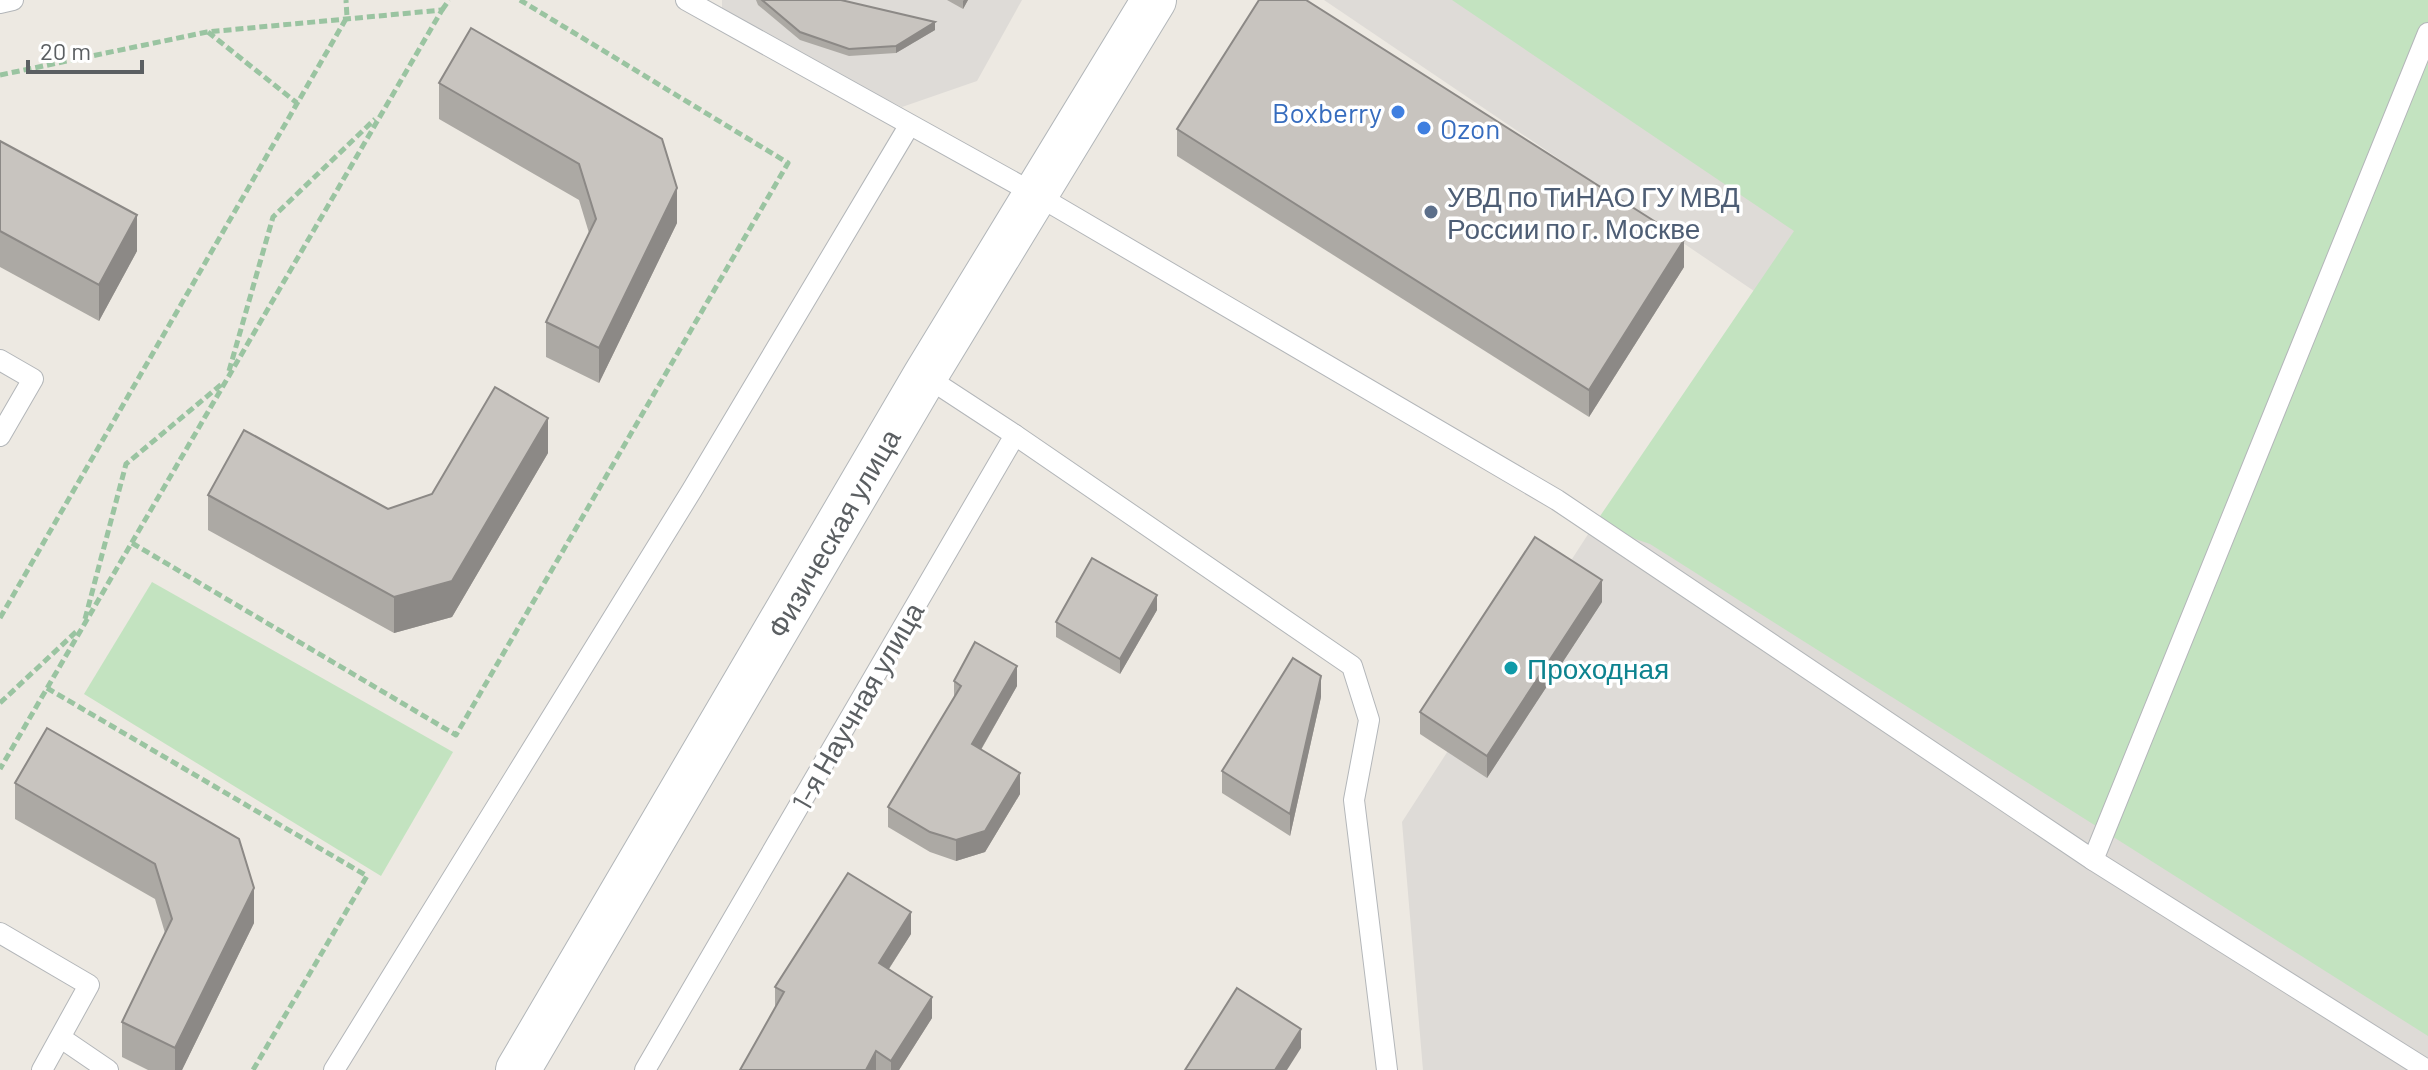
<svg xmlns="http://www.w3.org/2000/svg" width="2428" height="1070" font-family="Barlow,sans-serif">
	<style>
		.industrial { fill: #dedbd7 }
		.green { fill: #c3e3c0 }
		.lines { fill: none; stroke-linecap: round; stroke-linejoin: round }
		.lane-casing { stroke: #b3b6b9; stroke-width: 22 }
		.secondary-casing { stroke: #b2b6b9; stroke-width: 46 }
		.path { stroke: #9ac4a1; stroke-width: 5; stroke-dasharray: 8 4; stroke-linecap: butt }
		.lane { stroke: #fff; stroke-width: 20 }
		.secondary { stroke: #fff; stroke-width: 44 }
		.wall { fill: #aca9a4 }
		.shaded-wall { fill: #8c8986 }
		.building { fill: #c8c4bf; stroke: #8c8986; stroke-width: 2 }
		.shop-dot { fill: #3f7fe0; stroke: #fff; stroke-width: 3 }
		.service-dot { fill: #5c6f8a; stroke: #fff; stroke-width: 3 }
		.culture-dot { fill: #0f9aa8; stroke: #fff; stroke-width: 3 }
		.labels { text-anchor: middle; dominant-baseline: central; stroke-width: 7; stroke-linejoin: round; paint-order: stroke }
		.shop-label { font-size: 28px; fill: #366cbe; stroke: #fff; text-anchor: end }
		.service-label { font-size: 28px; fill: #4e5e75; stroke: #fff; text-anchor: start }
		.street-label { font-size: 28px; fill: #5b5f62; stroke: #fff }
		.culture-label { font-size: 28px; fill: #0d838f; stroke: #fff; text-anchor: start }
	</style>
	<rect width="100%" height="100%" fill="#ede9e2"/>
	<g class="industrial">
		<path d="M 722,0 L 1022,0 L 977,81 L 902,107 L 722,19 Z"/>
		<path d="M 1324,0 L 2428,0 L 2428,1070 L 1423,1070 L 1402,822 L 1594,525 L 1613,504 L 1754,291 Z"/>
	</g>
	<g class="green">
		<path d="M 1452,0 L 2428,0 L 2428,1036 L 1650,544 L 1594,525 L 1794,231 Z"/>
		<path d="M 152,582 L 453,752 L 381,876 L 84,694 Z"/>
	</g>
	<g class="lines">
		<defs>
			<g id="lane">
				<path d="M 686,0 L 1035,194 L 1557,500 L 2093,860 L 2427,1070"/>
				<path d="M 0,3 L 13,0"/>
				<path d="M 0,360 L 33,379 L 0,436"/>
				<path d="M 1015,435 L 1352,666 L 1369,720 L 1354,800 L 1387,1070"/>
				<path d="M 2093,860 L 2428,33"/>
				<path d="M 0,933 L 89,985 L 42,1070"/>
				<path d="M 61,1038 L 108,1070"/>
				<path d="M 334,1070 L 692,490 L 909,126"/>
				<path d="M 645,1070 L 1015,435 L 925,376"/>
			</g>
			<path id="secondary" d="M 518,1070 L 925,376 L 1154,0"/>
		</defs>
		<use href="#lane" class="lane-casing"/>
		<use href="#secondary" class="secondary-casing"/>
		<g class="path">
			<path d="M 442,10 L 449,0"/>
			<path d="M 208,32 L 297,103"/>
			<path d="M 0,75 L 207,32 L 442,10 L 0,769"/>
			<path d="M 229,371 L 273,217 L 375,119"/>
			<path d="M 132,543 L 456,735 L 788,163 L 520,0"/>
			<path d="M 0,618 L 347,17 L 346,0"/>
			<path d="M 85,619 L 126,464 L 223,383"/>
			<path d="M 47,688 L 367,876 L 253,1070"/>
			<path d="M 0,703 L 78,630"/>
		</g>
		<use href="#lane" class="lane"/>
		<use href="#secondary" class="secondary"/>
	</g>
	<g class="wall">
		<path d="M 756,0 L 841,0 L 935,30 L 896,53 L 849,56 L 800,40 L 758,5 Z"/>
		<path d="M 947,0 L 968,0 L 963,9 Z"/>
		<path d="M 471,28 L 677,223 L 599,383 L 546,357 L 546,322 L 589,233 L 579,200 L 439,119 L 439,83 Z"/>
		<path d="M 1177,129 L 1684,267 L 1589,417 L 1177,156 Z"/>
		<path d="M 0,141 L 137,251 L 99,321 L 0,267 Z"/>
		<path d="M 548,453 L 452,617 L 394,633 L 208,530 L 208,495 L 388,509 Z"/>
		<path d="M 1602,602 L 1487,778 L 1420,734 L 1420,712 Z"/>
		<path d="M 1157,610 L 1120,674 L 1056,637 L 1056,622 Z"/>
		<path d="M 954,681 L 1017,686 L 981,750 L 1020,794 L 985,852 L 956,861 L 930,852 L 888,827 L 888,807 L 954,699 Z"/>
		<path d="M 1321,697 L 1290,836 L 1222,793 L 1222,771 Z"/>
		<path d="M 47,728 L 254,923 L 182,1070 L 148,1070 L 122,1057 L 122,1022 L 165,933 L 155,899 L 15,819 L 15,783 Z"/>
		<path d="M 911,934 L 889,969 L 932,1018 L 899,1070 L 740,1070 L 775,1008 L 775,987 Z"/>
	</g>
	<g class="shaded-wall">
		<path d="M 964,0 L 968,0 L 963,9 L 963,1 Z"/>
		<path d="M 935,22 L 935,30 L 896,53 L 896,46 Z"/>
		<path d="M 677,188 L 677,223 L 599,383 L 599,348 Z"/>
		<path d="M 137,215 L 137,251 L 99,321 L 99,285 Z"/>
		<path d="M 1684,240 L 1684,267 L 1589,417 L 1589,390 Z"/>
		<path d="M 548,418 L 548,453 L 452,617 L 394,633 L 394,597 Z"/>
		<path d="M 1602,580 L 1602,602 L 1487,778 L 1487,756 Z"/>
		<path d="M 1157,595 L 1157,610 L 1120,674 L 1120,659 Z"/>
		<path d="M 1017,666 L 1017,686 L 972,765 L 972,744 Z"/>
		<path d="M 1321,676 L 1321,697 L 1290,836 L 1290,814 Z"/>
		<path d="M 1020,773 L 1020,794 L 985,852 L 956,861 L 956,840 Z"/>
		<path d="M 254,888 L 254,923 L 182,1070 L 175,1070 L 175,1048 Z"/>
		<path d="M 911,912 L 911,934 L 879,984 L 879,963 Z"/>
		<path d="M 932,997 L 932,1018 L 899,1070 L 891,1070 L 891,1061 Z"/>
		<path d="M 1301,1029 L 1301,1048 L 1287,1070 L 1275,1070 Z"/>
		<path d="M 876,1051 L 876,1070 L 866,1070 Z"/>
	</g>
	<g class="building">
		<path d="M 762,0 L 841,0 L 935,22 L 896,46 L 849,49 L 800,32 Z"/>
		<path d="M 1259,0 L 1306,0 L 1684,240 L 1589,390 L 1177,129 Z"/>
		<path d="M 471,28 L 662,139 L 677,188 L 599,348 L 546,322 L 596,219 L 579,164 L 439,83 Z"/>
		<path d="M 0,141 L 137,215 L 99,285 L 0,231 Z"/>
		<path d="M 495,387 L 548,418 L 452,581 L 394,597 L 208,495 L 244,430 L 388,509 L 432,494 Z"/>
		<path d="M 1535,537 L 1602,580 L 1487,756 L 1420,712 Z"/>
		<path d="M 1092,558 L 1157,595 L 1120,659 L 1056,622 Z"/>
		<path d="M 975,642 L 1017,666 L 972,744 L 1020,773 L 985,831 L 956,840 L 930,832 L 888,807 L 961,686 L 954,681 Z"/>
		<path d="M 1293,658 L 1321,676 L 1290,814 L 1222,771 Z"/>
		<path d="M 47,728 L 239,839 L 254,888 L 175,1048 L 122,1022 L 172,919 L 155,864 L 15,783 Z"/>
		<path d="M 848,873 L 911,912 L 879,963 L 932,997 L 891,1061 L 876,1051 L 866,1070 L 740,1070 L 784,992 L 775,987 Z"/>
		<path d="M 1237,988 L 1301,1029 L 1275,1070 L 1185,1070 Z"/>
	</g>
	<g class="shop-dot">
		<circle cx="1398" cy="112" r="8"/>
		<circle cx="1424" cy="128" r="8"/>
	</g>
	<circle class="service-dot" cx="1431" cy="212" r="8"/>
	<circle class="culture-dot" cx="1511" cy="668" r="8"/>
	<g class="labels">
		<g class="shop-label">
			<text x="1382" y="112">Boxberry</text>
			<text x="1440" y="128" text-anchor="start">Ozon</text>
		</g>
		<g class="service-label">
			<text x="1447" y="196">УВД по ТиНАО ГУ МВД<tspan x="1447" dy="32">России по г. Москве</tspan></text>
		</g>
		<g class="street-label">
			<text transform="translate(833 533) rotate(-60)">Физическая улица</text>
			<text transform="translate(857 706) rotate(-60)">1-я Научная улица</text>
		</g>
		<g class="culture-label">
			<text x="1527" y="668">Проходная</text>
		</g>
	</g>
	<path d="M28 60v12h114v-12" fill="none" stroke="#5b5f62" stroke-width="4"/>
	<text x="40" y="60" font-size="24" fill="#5b5f62" stroke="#ffffff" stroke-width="6" paint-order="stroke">20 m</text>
</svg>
